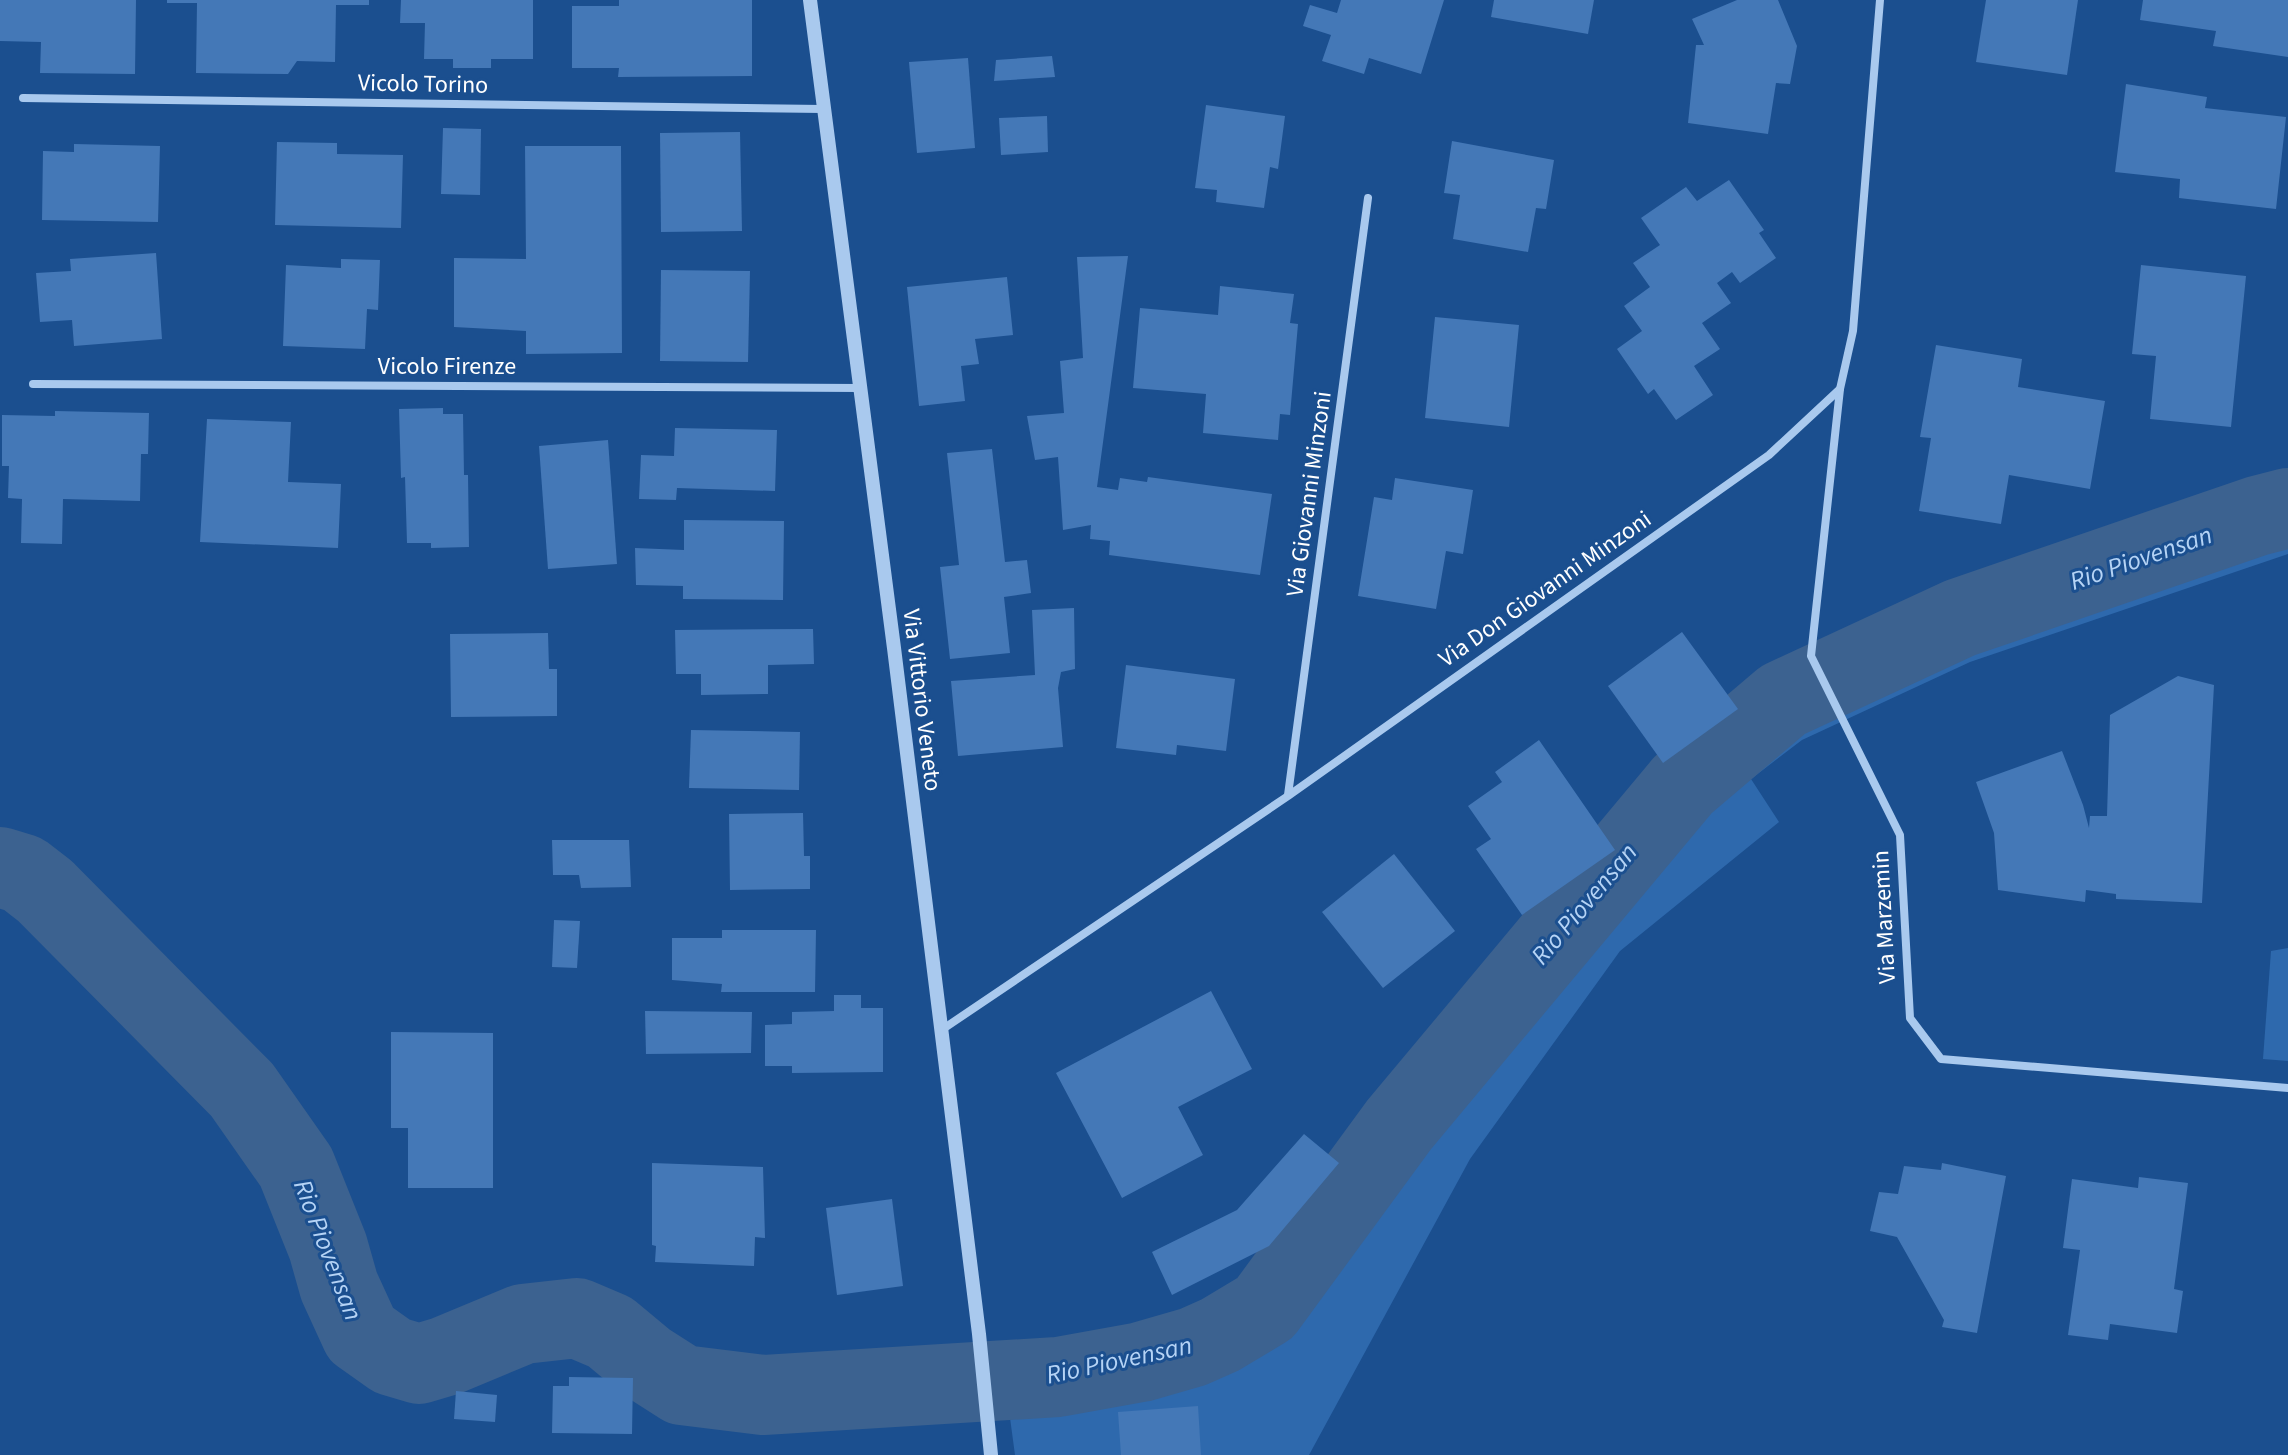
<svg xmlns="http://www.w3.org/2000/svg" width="2288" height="1455" font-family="'Source Sans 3',sans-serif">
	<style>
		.green { fill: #2e69ad }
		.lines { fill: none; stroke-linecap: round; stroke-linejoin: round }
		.river { stroke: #3c6290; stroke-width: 80 }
		.building { fill: #4478b7 }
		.minor { stroke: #a9c9ee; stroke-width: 8 }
		.tertiary { stroke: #a9c9ee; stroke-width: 14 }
		.labels { text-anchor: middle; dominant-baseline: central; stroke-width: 6; stroke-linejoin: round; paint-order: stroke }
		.street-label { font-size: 24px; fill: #fff; stroke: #1b4f8f }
		.water-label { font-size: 26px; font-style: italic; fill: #b5d3f5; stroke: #1b4f8f }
	</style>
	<rect width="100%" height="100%" fill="#1b4f8f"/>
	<g class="green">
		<path d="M 2288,477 L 2288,554 L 1970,662 L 1802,740 L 1751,779 L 1779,822 L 1620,951 L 1470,1159 L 1309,1455 L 1015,1455 L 1001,1351 C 1083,1343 1174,1337 1241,1284 L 1371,1108 L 1644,777 L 1693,729 L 1762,676 L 1941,592 L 2250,486 Z"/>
		<path d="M 2288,948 L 2288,1061 L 2263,1059 L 2271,951 Z"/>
	</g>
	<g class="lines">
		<path class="river" d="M 0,867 L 23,874 L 45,891 L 242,1090 L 296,1167 L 328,1247 L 339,1286 L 361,1334 L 392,1356 L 419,1364 L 446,1356 L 523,1324 L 577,1318 L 610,1332 L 646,1362 L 682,1385 L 763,1395 L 1058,1377 L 1141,1362 L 1193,1347 L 1220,1335 L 1265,1308 L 1399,1125 L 1683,785 L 1783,700 L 1960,618 L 2257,516 L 2288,508"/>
	</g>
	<g class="building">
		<path d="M 0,0 L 136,0 L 135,74 L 40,73 L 41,42 L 0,41 Z"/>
		<path d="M 167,0 L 369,0 L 369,5 L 336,5 L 335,62 L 297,61 L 288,74 L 196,73 L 197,3 L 167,3 Z"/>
		<path d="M 401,0 L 533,0 L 533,59 L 491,59 L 491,68 L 453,68 L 453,59 L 424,59 L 425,23 L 400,23 Z"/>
		<path d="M 619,0 L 752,0 L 752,76 L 618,77 L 619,68 L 572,68 L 572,6 L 619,6 Z"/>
		<path d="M 1341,0 L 1444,0 L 1421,74 L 1369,58 L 1364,74 L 1322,61 L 1331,35 L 1303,26 L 1310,5 L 1337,13 Z"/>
		<path d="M 1494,0 L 1594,0 L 1588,34 L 1491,17 Z"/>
		<path d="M 1737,0 L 1778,0 L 1797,46 L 1790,84 L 1776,83 L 1768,134 L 1688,123 L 1696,45 L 1704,45 L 1692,19 Z"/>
		<path d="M 1986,0 L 2078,0 L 2067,75 L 1976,62 Z"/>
		<path d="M 2143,0 L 2288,0 L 2288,57 L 2213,46 L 2216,31 L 2140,20 Z"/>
		<path d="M 1052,56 L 1055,77 L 994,81 L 996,60 Z"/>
		<path d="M 968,58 L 975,148 L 917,153 L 909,62 Z"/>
		<path d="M 2126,84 L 2207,97 L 2205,108 L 2286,117 L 2276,209 L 2179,198 L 2180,179 L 2115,172 Z"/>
		<path d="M 1206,105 L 1285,116 L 1278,169 L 1270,167 L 1264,208 L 1216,202 L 1217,190 L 1195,188 Z"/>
		<path d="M 1047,116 L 1048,152 L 1001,155 L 999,118 Z"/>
		<path d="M 443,128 L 481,129 L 480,195 L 441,194 Z"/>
		<path d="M 740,132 L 742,231 L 661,232 L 660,133 Z"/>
		<path d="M 1452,141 L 1554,160 L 1546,209 L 1536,208 L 1528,252 L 1453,239 L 1460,195 L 1444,193 Z"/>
		<path d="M 277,142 L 337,143 L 337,154 L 403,155 L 401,228 L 275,225 Z"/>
		<path d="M 74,144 L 160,146 L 158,222 L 42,220 L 43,151 L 74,152 Z"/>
		<path d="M 525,146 L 621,146 L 622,353 L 526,354 L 526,331 L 454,327 L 454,258 L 526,259 Z"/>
		<path d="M 1729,180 L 1764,230 L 1759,233 L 1776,258 L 1740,283 L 1732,272 L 1717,283 L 1731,303 L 1702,323 L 1720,349 L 1694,366 L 1713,395 L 1676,420 L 1654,389 L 1648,394 L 1617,349 L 1642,331 L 1624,306 L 1650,287 L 1633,263 L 1660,245 L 1641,218 L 1686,187 L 1697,201 Z"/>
		<path d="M 156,253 L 162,339 L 74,346 L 72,320 L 40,322 L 36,273 L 71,271 L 70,259 Z"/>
		<path d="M 1128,256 L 1097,487 L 1118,490 L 1120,478 L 1147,482 L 1148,477 L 1272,494 L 1260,575 L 1109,555 L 1110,541 L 1090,539 L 1091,525 L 1063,530 L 1058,457 L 1035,460 L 1027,416 L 1064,413 L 1060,361 L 1083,358 L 1077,257 Z"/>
		<path d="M 341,259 L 380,260 L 378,310 L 367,309 L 365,349 L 283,346 L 286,265 L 341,268 Z"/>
		<path d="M 2141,265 L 2246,276 L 2231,427 L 2150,419 L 2156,356 L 2132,354 Z"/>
		<path d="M 661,270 L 750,271 L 748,362 L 660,361 Z"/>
		<path d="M 1007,277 L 1013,335 L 975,339 L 979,364 L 961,366 L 965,401 L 919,406 L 907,287 Z"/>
		<path d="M 1220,286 L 1294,294 L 1290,323 L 1298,324 L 1290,415 L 1280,414 L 1278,440 L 1203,433 L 1206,394 L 1133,388 L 1140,308 L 1218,315 Z"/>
		<path d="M 1435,317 L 1519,325 L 1509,427 L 1425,418 Z"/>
		<path d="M 1936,345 L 2022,359 L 2018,387 L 2105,401 L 2090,489 L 2009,475 L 2001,524 L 1919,511 L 1931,438 L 1920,437 Z"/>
		<path d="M 443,408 L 443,414 L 463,414 L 464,475 L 468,475 L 469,547 L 431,548 L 431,543 L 407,543 L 405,477 L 401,478 L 399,409 Z"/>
		<path d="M 55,411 L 149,413 L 148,454 L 141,454 L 140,501 L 63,499 L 62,544 L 21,543 L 22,499 L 8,498 L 9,466 L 2,466 L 2,415 L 55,416 Z"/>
		<path d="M 207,419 L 291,422 L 288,482 L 341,484 L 338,548 L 200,542 Z"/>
		<path d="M 675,428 L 777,430 L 775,491 L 677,488 L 676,500 L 639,499 L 641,455 L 674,456 Z"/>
		<path d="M 608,440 L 617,564 L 548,569 L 539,446 Z"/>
		<path d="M 992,449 L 1005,562 L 1027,560 L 1031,593 L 1004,597 L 1010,653 L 950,659 L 940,567 L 959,565 L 947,453 Z"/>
		<path d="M 1395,478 L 1473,490 L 1463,554 L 1446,551 L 1436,609 L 1358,596 L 1374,497 L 1392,500 Z"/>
		<path d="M 684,520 L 784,521 L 783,600 L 683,599 L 683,586 L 636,585 L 635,548 L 684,550 Z"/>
		<path d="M 1074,608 L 1075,669 L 1061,672 L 1058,688 L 1063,747 L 958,756 L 951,681 L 1035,675 L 1032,610 Z"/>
		<path d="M 813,629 L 814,664 L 768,665 L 768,694 L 701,695 L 701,674 L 676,674 L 675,630 Z"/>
		<path d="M 1682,632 L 1738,709 L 1663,763 L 1608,686 Z"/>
		<path d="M 548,633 L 549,669 L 557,669 L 557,716 L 451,717 L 450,634 Z"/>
		<path d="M 1126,665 L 1235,679 L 1226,751 L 1177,745 L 1176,755 L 1116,748 Z"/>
		<path d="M 2178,676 L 2214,685 L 2202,903 L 2116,899 L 2116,894 L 2086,890 L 2085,902 L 1998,890 L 1994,833 L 1976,782 L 2062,751 L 2083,805 L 2089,828 L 2090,816 L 2107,816 L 2110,715 Z"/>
		<path d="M 691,730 L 800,732 L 799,790 L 689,788 Z"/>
		<path d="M 1539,740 L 1615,850 L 1522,915 L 1476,849 L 1491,839 L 1468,806 L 1502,782 L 1495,772 Z"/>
		<path d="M 803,813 L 804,856 L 810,856 L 810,889 L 730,890 L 729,814 Z"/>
		<path d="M 552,840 L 629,840 L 631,887 L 581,888 L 579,875 L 553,875 Z"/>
		<path d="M 1394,854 L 1455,931 L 1383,988 L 1322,912 Z"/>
		<path d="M 554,920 L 580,921 L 577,968 L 552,967 Z"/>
		<path d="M 722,930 L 816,930 L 815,992 L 721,992 L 722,984 L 672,980 L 672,938 L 722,938 Z"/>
		<path d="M 1211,991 L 1252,1069 L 1178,1107 L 1203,1155 L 1122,1198 L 1056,1073 Z"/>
		<path d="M 834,995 L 861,995 L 861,1008 L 883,1008 L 883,1072 L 792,1073 L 792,1066 L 765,1066 L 765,1025 L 792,1024 L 792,1012 L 834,1011 Z"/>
		<path d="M 645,1011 L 752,1012 L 751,1053 L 646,1054 Z"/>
		<path d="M 391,1032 L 493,1033 L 493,1188 L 408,1188 L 408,1128 L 391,1128 Z"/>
		<path d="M 1304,1134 L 1339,1163 L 1269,1246 L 1172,1295 L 1152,1252 L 1237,1210 Z"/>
		<path d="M 652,1163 L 763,1167 L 765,1238 L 755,1237 L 754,1266 L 655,1262 L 656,1246 L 652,1245 Z"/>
		<path d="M 1942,1163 L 2006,1176 L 1977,1333 L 1942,1327 L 1944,1320 L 1897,1237 L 1870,1231 L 1879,1192 L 1898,1194 L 1904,1166 L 1941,1170 Z"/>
		<path d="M 2139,1177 L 2188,1183 L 2174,1289 L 2183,1291 L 2177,1333 L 2110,1324 L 2108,1340 L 2068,1335 L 2080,1250 L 2063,1248 L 2072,1179 L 2138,1188 Z"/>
		<path d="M 892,1199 L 903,1286 L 837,1295 L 826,1208 Z"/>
		<path d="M 569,1377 L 633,1378 L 632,1434 L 552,1433 L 553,1386 L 569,1386 Z"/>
		<path d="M 456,1391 L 497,1395 L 495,1422 L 454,1419 Z"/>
		<path d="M 1198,1406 L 1201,1455 L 1121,1455 L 1118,1412 Z"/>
	</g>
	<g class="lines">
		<g class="minor">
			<path d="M 23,98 L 823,109"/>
			<path d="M 33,384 L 860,388"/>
			<path d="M 1840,389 L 1811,656 L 1900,835 L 1910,1018 L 1941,1059 L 2288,1088"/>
			<path d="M 1288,795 L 1368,198"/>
			<path d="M 940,1031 L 1288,796 L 1769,455 L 1840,389 L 1853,331 L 1880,0"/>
		</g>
		<path class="tertiary" d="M 810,0 L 894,648 L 979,1334 L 991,1455"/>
	</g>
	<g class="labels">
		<g class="street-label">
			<text transform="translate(423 84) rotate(1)">Vicolo Torino</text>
			<text x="447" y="366">Vicolo Firenze</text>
			<text transform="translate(1309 494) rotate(-82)">Via Giovanni Minzoni</text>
			<text transform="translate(1545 589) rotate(-35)">Via Don Giovanni Minzoni</text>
			<text transform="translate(922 700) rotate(83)">Via Vittorio Veneto</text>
			<text transform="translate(1884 917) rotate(-93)">Via Marzemin</text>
		</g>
		<g class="water-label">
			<text transform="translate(2141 558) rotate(-19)">Rio Piovensan</text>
			<text transform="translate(1584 904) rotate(-50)">Rio Piovensan</text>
			<text transform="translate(328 1250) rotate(69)">Rio Piovensan</text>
			<text transform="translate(1119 1360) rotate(-12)">Rio Piovensan</text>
		</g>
	</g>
</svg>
